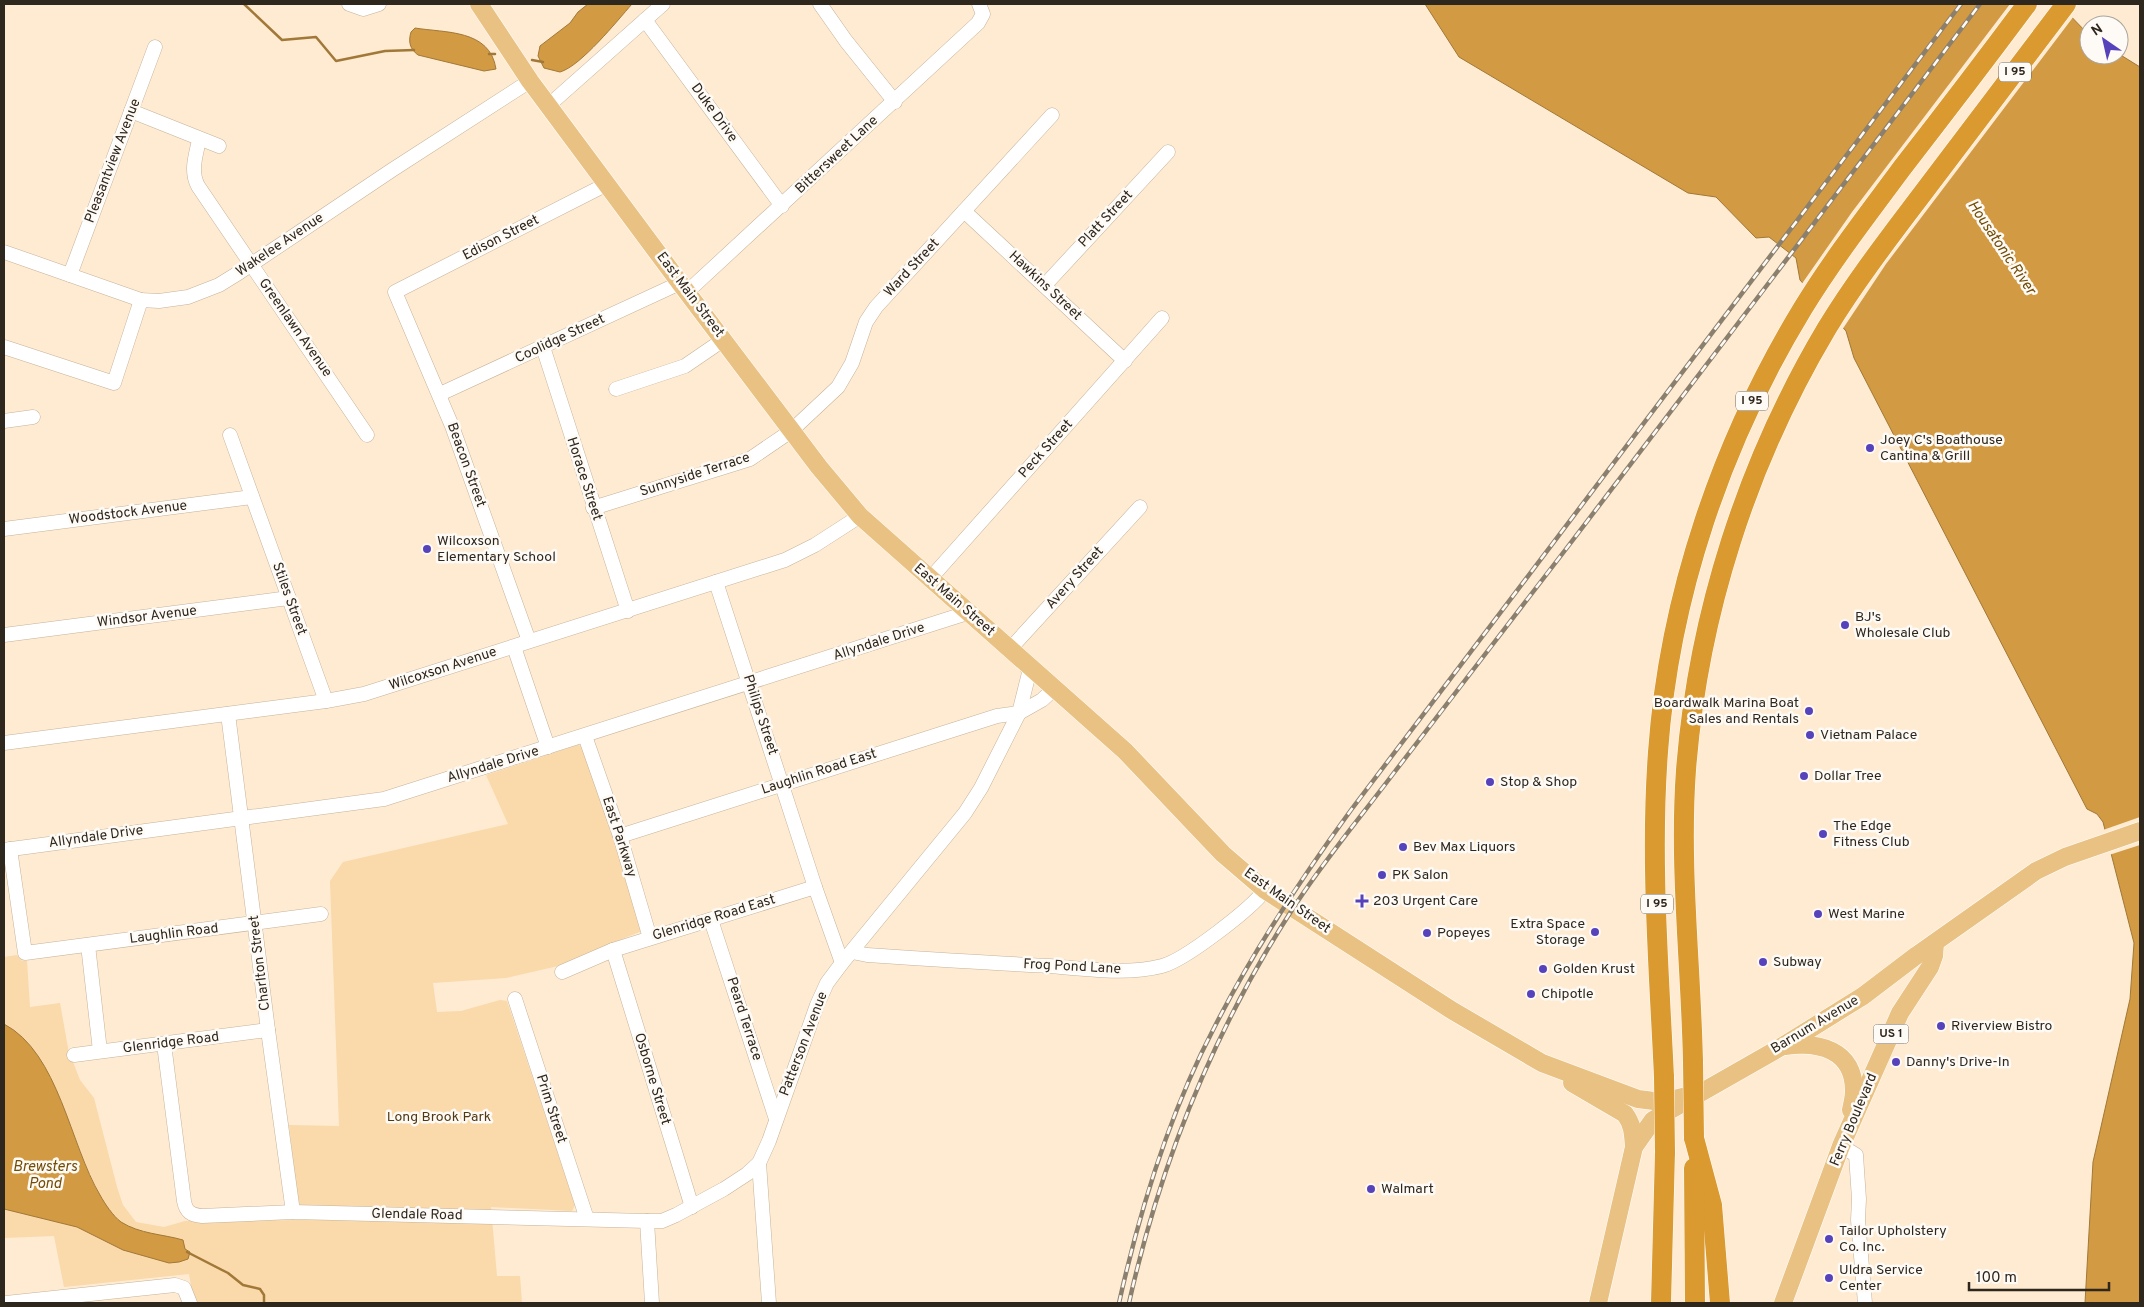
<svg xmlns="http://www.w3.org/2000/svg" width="2144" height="1307" font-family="Overpass,sans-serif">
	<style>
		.green { fill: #fad9ab }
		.water { fill: #d29a42; stroke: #a17837 }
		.pier { fill: #feebd1 }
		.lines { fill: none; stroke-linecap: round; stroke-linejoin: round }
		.stream { stroke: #a17837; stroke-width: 2.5 }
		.minor-casing { stroke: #c5b39a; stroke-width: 15 }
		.major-casing { stroke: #fff; stroke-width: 19 }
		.highway-casing { stroke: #fff; stroke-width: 21 }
		.minor { stroke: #fff; stroke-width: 14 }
		.major { stroke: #e9c283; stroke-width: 18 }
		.highway { stroke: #da9a30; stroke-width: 20 }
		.rail-casing { stroke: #8b7f6e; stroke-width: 4.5 }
		.rail { stroke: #fefaf5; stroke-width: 2.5; stroke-dasharray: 8; stroke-linecap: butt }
		.highway-bridge-casing { stroke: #fff; stroke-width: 21; stroke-linecap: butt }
		.highway-bridge { stroke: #da9a30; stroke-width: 20 }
		.poi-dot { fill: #5642ba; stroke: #fefaf5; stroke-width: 2 }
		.labels { text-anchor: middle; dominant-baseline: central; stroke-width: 5; stroke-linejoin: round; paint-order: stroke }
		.shield { fill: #fefaf5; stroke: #6c665e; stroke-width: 1 }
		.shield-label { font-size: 12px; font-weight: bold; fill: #2e271d }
		.street-label { font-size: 14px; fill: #2e271d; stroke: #fefaf5 }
		.poi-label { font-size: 14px; fill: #2e271d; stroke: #fefaf5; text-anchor: start }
		.park-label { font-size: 14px; fill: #503813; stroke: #fefaf5 }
		.water-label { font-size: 15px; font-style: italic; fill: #724c05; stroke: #fefaf5 }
	</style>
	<rect width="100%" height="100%" fill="#feebd1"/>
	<path class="green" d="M 578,745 L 584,747 L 642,931 L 605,946 L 606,955 L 506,978 L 433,983 L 437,1012 L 461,1011 L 500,1000 L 507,1001 L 575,1205 L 572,1211 L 491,1207 L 497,1276 L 520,1276 L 522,1303 L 194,1303 L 189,1274 L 64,1287 L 54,1236 L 4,1238 L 4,957 L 17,955 L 22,961 L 27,961 L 30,1007 L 60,1003 L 70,1059 L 73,1062 L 80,1080 L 94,1098 L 117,1187 L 123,1205 L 136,1222 L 164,1227 L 185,1221 L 304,1220 L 297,1195 L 289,1125 L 339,1126 L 330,881 L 343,862 L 508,824 L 486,775 Z"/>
	<g class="water">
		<path d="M 588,4 L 632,4 C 617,21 581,66 560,72 L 544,68 L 538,56 L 540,46 L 570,23 L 578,12 Z"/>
		<path d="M 1425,4 L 2059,4 L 2089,35 L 2089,55 L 2119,54 L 2140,67 L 2140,1303 L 2085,1303 L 2093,1162 L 2130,999 L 2134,943 L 2103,822 L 2097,814 L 2087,809 L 1854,358 L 1846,331 L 1800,280 L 1796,258 L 1769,237 L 1756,238 L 1716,197 L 1688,193 L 1459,57 Z"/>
		<path d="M 415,28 C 445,33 490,29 496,69 L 484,71 L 418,55 C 410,49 408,42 411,32 Z"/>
		<path d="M 4,1024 C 59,1053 70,1145 100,1195 C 105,1204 113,1216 121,1222 C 140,1234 162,1234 183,1240 L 185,1249 L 190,1252 L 188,1259 L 179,1262 L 169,1263 L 123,1250 L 77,1227 L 4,1209 Z"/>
	</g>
	<g class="pier">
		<path d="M 2010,4 L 2063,4 L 2074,16 L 1886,264 L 1842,330 L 1801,285 L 1852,212 Z"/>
		<path d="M 2140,817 L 2140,845 L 2109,855 L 2103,830 Z"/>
	</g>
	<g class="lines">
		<g class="stream">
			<path d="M 244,4 L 282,40 L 316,37 L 336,61 L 385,51 L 414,50"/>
			<path d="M 489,54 L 495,54"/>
			<path d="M 532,60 L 543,62"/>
			<path d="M 187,1252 L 228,1273 L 243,1285 L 260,1289 L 264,1295 L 264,1303"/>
		</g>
		<defs>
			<g id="minor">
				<path d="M 349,4 L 363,9 L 379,4"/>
				<path d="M 820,4 L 846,41 L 895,102"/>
				<path d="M 645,20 L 782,206"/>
				<path d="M 548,106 L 663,4"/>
				<path d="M 131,111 L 219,146"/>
				<path d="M 199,140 C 196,155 190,171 198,186 L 367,435"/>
				<path d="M 964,211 L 1125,361"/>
				<path d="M 4,252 L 141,300 L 159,301 L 188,297 L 219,285 L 240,272 L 392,170 L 530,81"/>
				<path d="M 70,275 L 155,47"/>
				<path d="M 1045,285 L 1168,152"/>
				<path d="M 687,292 L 978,23 L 983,14 L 979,4"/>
				<path d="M 4,347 L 114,383 L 141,300"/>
				<path d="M 543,347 L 628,611"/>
				<path d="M 616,389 L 685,366 L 723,340"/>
				<path d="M 440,394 L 680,283"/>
				<path d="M 4,421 L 33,417"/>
				<path d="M 230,435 L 326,701"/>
				<path d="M 593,508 L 750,459 L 791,431 L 838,387 L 852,363 L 866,322 L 876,307 L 1052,115"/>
				<path d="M 4,529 L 252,497"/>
				<path d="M 929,580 L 1162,318"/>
				<path d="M 716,582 L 815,887 L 842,963"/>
				<path d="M 4,635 L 289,598"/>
				<path d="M 529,641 L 452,426 L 395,292 L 607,184"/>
				<path d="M 514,647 L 548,747"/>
				<path d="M 1010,649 L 1140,507"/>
				<path d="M 228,714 L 268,1030 L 293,1212"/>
				<path d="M 585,736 L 620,836 L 650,938"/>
				<path d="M 4,743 L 326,701 L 364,694 L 785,560 L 815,545 L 860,516"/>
				<path d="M 620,836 L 997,716 L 1019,713 L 1029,673 L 1026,663"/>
				<path d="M 10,849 L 25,953 L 321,914"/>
				<path d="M 4,850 L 384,799 L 967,613"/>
				<path d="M 711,920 L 776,1119"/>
				<path d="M 88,945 L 100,1051"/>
				<path d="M 613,950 L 692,1207"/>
				<path d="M 852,952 L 867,955 C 928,959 989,963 1049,966 C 1086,969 1127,975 1162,966 C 1185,960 1251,909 1265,890"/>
				<path d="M 562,972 L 613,950 L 815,887"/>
				<path d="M 515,999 L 587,1219"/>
				<path d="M 164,1044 L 184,1201 C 186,1212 191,1215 202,1216 L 293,1212 L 647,1221"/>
				<path d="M 74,1055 L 268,1030"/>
				<path d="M 1841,1146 L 1856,1155 L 1859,1199 L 1858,1220 L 1865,1303"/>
				<path d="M 759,1163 L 769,1303"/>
				<path d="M 6,1303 L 175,1285 L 184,1288 L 190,1303"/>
				<path d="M 652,1303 L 647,1221 L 662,1221 L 676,1215 L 724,1189 L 747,1174 L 759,1163 L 769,1141 L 817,1005 L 827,983 L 842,963 L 965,813 L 981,788 L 1019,713 L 1042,700 L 1055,688"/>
			</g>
			<g id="major">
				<path d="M 479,4 L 530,81 L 680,283 L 819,467 L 860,516 L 1125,751 L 1223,854 L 1265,890 L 1453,1011 L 1542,1063 L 1638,1099 L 1662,1102 L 1699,1093"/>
				<path d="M 1785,1046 C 1819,1041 1854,1050 1854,1091 C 1854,1098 1852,1104 1851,1110"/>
				<path d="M 1572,1083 L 1625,1114 C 1633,1125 1633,1134 1634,1147"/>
				<path d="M 1598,1303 L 1634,1147 L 1653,1120 L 1781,1047 L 1863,996 L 1917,955 L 2036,871 L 2065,857 L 2140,831"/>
				<path d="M 1783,1303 L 1841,1146 L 1900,1013 L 1930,967 L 1934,956 L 1935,943"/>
			</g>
			<g id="highway">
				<path d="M 1693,1062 C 1691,965 1679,867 1686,770 C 1698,615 1747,462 1827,328 C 1858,277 1896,229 1932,181 C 1977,122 2021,63 2066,4"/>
				<path d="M 1664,1077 C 1659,969 1650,860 1658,752 C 1669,596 1722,441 1803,308 C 1833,259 1868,214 1902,168 C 1944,114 1986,59 2027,4"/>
				<path d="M 1694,1138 L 1712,1205 L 1720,1303"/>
				<path d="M 1694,1168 L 1695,1303"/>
				<path d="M 1661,1303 L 1665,1152"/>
			</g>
		</defs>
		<use href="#minor" class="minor-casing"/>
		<use href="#major" class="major-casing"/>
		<use href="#highway" class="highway-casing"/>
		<use href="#minor" class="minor"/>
		<use href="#major" class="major"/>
		<use href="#highway" class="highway"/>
		<defs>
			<g id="rail">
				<path d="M 1119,1303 C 1140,1209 1169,1114 1214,1028 C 1253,951 1300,880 1351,810 L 1961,4"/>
				<path d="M 1129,1303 C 1160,1164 1213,1033 1290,913 C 1321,864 1359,819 1393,774 C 1451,699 1508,624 1566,549 C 1704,368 1843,186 1980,4"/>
			</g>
		</defs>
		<use href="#rail" class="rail-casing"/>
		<use href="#rail" class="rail"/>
		<defs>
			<g id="highway-bridge">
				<path d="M 1693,1062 L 1694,1138"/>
				<path d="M 1664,1077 L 1665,1152"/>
			</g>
		</defs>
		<use href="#highway-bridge" class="highway-bridge-casing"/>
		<use href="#highway-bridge" class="highway-bridge"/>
	</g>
	<g class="poi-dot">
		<circle cx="1870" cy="448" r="5"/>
		<circle cx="427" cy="549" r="5"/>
		<circle cx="1845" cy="625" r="5"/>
		<circle cx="1809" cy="711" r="5"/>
		<circle cx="1810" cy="735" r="5"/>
		<circle cx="1804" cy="776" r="5"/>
		<circle cx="1490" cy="782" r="5"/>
		<circle cx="1823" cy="834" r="5"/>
		<circle cx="1403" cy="847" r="5"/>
		<circle cx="1382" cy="875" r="5"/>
		<path d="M1359.5 893.5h5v5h5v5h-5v5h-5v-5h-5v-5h5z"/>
		<circle cx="1818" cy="914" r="5"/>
		<circle cx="1595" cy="932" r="5"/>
		<circle cx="1427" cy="933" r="5"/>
		<circle cx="1763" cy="962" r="5"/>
		<circle cx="1543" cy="969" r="5"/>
		<circle cx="1531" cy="994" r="5"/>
		<circle cx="1941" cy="1026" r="5"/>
		<circle cx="1896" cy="1062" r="5"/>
		<circle cx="1371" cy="1189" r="5"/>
		<circle cx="1829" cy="1239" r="5"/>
		<circle cx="1829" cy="1278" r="5"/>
	</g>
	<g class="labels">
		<g class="shield">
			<rect x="1999" y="62.5" width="32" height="19" rx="4"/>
			<rect x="1736" y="391.5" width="32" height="19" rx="4"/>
			<rect x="1641" y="894.5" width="32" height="19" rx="4"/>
			<rect x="1873.5" y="1024.5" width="35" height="19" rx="4"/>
		</g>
		<g class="shield-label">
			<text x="2015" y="72">I 95</text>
			<text x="1752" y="401">I 95</text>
			<text x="1657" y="904">I 95</text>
			<text x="1891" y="1034">US 1</text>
		</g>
		<g class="street-label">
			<text transform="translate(714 113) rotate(54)">Duke Drive</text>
			<text transform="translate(837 155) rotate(-43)">Bittersweet Lane</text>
			<text transform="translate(113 161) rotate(-69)">Pleasantview Avenue</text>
			<text transform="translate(1106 219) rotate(-47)">Platt Street</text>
			<text transform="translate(501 238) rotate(-27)">Edison Street</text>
			<text transform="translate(280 245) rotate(-34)">Wakelee Avenue</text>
			<text transform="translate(912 268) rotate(-47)">Ward Street</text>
			<text transform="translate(1045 286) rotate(43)">Hawkins Street</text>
			<text transform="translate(690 295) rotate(53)">East Main Street</text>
			<text transform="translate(295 328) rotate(55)">Greenlawn Avenue</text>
			<text transform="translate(560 339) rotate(-25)">Coolidge Street</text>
			<text transform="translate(1046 449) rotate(-48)">Peck Street</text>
			<text transform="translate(466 465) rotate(70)">Beacon Street</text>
			<text transform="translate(695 475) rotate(-18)">Sunnyside Terrace</text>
			<text transform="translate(584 479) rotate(72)">Horace Street</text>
			<text transform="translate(128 513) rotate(-7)">Woodstock Avenue</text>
			<text transform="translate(1075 578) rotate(-48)">Avery Street</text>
			<text transform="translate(289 599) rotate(70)">Stiles Street</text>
			<text transform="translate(954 600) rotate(41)">East Main Street</text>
			<text transform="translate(147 617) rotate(-7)">Windsor Avenue</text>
			<text transform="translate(879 642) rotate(-18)">Allyndale Drive</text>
			<text transform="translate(443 669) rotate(-18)">Wilcoxson Avenue</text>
			<text transform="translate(760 715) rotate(72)">Philips Street</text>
			<text transform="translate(493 765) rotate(-17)">Allyndale Drive</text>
			<text transform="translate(819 772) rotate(-18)">Laughlin Road East</text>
			<text transform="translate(96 837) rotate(-8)">Allyndale Drive</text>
			<text transform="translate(619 837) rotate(72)">East Parkway</text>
			<text transform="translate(1287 901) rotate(35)">East Main Street</text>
			<text transform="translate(714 918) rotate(-17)">Glenridge Road East</text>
			<text transform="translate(174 934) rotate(-7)">Laughlin Road</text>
			<text transform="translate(260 963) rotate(-97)">Charlton Street</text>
			<text transform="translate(1072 967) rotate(3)">Frog Pond Lane</text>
			<text transform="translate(744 1019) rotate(72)">Peard Terrace</text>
			<text transform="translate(1815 1025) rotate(-31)">Barnum Avenue</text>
			<text transform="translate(171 1043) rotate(-7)">Glenridge Road</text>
			<text transform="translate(804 1044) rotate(-69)">Patterson Avenue</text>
			<text transform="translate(652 1079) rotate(73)">Osborne Street</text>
			<text transform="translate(551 1109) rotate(72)">Prim Street</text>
			<text transform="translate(1854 1120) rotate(-67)">Ferry Boulevard</text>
			<text transform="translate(417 1215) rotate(1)">Glendale Road</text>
		</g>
		<g class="poi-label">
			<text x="1880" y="440">Joey C's Boathouse<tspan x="1880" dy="16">Cantina &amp; Grill</tspan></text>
			<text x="437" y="541">Wilcoxson<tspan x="437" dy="16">Elementary School</tspan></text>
			<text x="1855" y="617">BJ's<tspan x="1855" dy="16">Wholesale Club</tspan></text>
			<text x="1799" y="703" text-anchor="end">Boardwalk Marina Boat<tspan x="1799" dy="16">Sales and Rentals</tspan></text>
			<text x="1820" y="735">Vietnam Palace</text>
			<text x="1814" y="776">Dollar Tree</text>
			<text x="1500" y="782">Stop &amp; Shop</text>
			<text x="1833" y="826">The Edge<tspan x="1833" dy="16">Fitness Club</tspan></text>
			<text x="1413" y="847">Bev Max Liquors</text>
			<text x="1392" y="875">PK Salon</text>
			<text x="1373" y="901">203 Urgent Care</text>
			<text x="1828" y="914">West Marine</text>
			<text x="1585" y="924" text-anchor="end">Extra Space<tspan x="1585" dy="16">Storage</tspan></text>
			<text x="1437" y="933">Popeyes</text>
			<text x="1773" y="962">Subway</text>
			<text x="1553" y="969">Golden Krust</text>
			<text x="1541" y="994">Chipotle</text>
			<text x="1951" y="1026">Riverview Bistro</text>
			<text x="1906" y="1062">Danny's Drive-In</text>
			<text x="1381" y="1189">Walmart</text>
			<text x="1839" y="1231">Tailor Upholstery<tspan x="1839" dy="16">Co. Inc.</tspan></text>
			<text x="1839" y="1270">Uldra Service<tspan x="1839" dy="16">Center</tspan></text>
		</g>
		<g class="park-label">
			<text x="439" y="1117">Long Brook Park</text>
		</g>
		<g class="water-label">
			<text transform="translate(2001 248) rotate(56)">Housatonic River</text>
			<text x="45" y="1167">Brewsters<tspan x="45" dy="17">Pond</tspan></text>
		</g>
	</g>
	<rect width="2144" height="1307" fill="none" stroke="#2e271d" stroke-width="10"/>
	<g transform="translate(2104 40) rotate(326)"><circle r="24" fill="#fefaf5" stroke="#aba69f"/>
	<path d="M0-4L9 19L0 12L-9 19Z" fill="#5642ba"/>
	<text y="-8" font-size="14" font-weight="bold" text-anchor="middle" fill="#2e271d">N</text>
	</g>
	<path d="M1969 1282v8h140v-8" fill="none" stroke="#2e271d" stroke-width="2.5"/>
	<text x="1976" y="1282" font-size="15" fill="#2e271d" stroke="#fefaf5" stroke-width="4" paint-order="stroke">100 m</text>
</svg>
